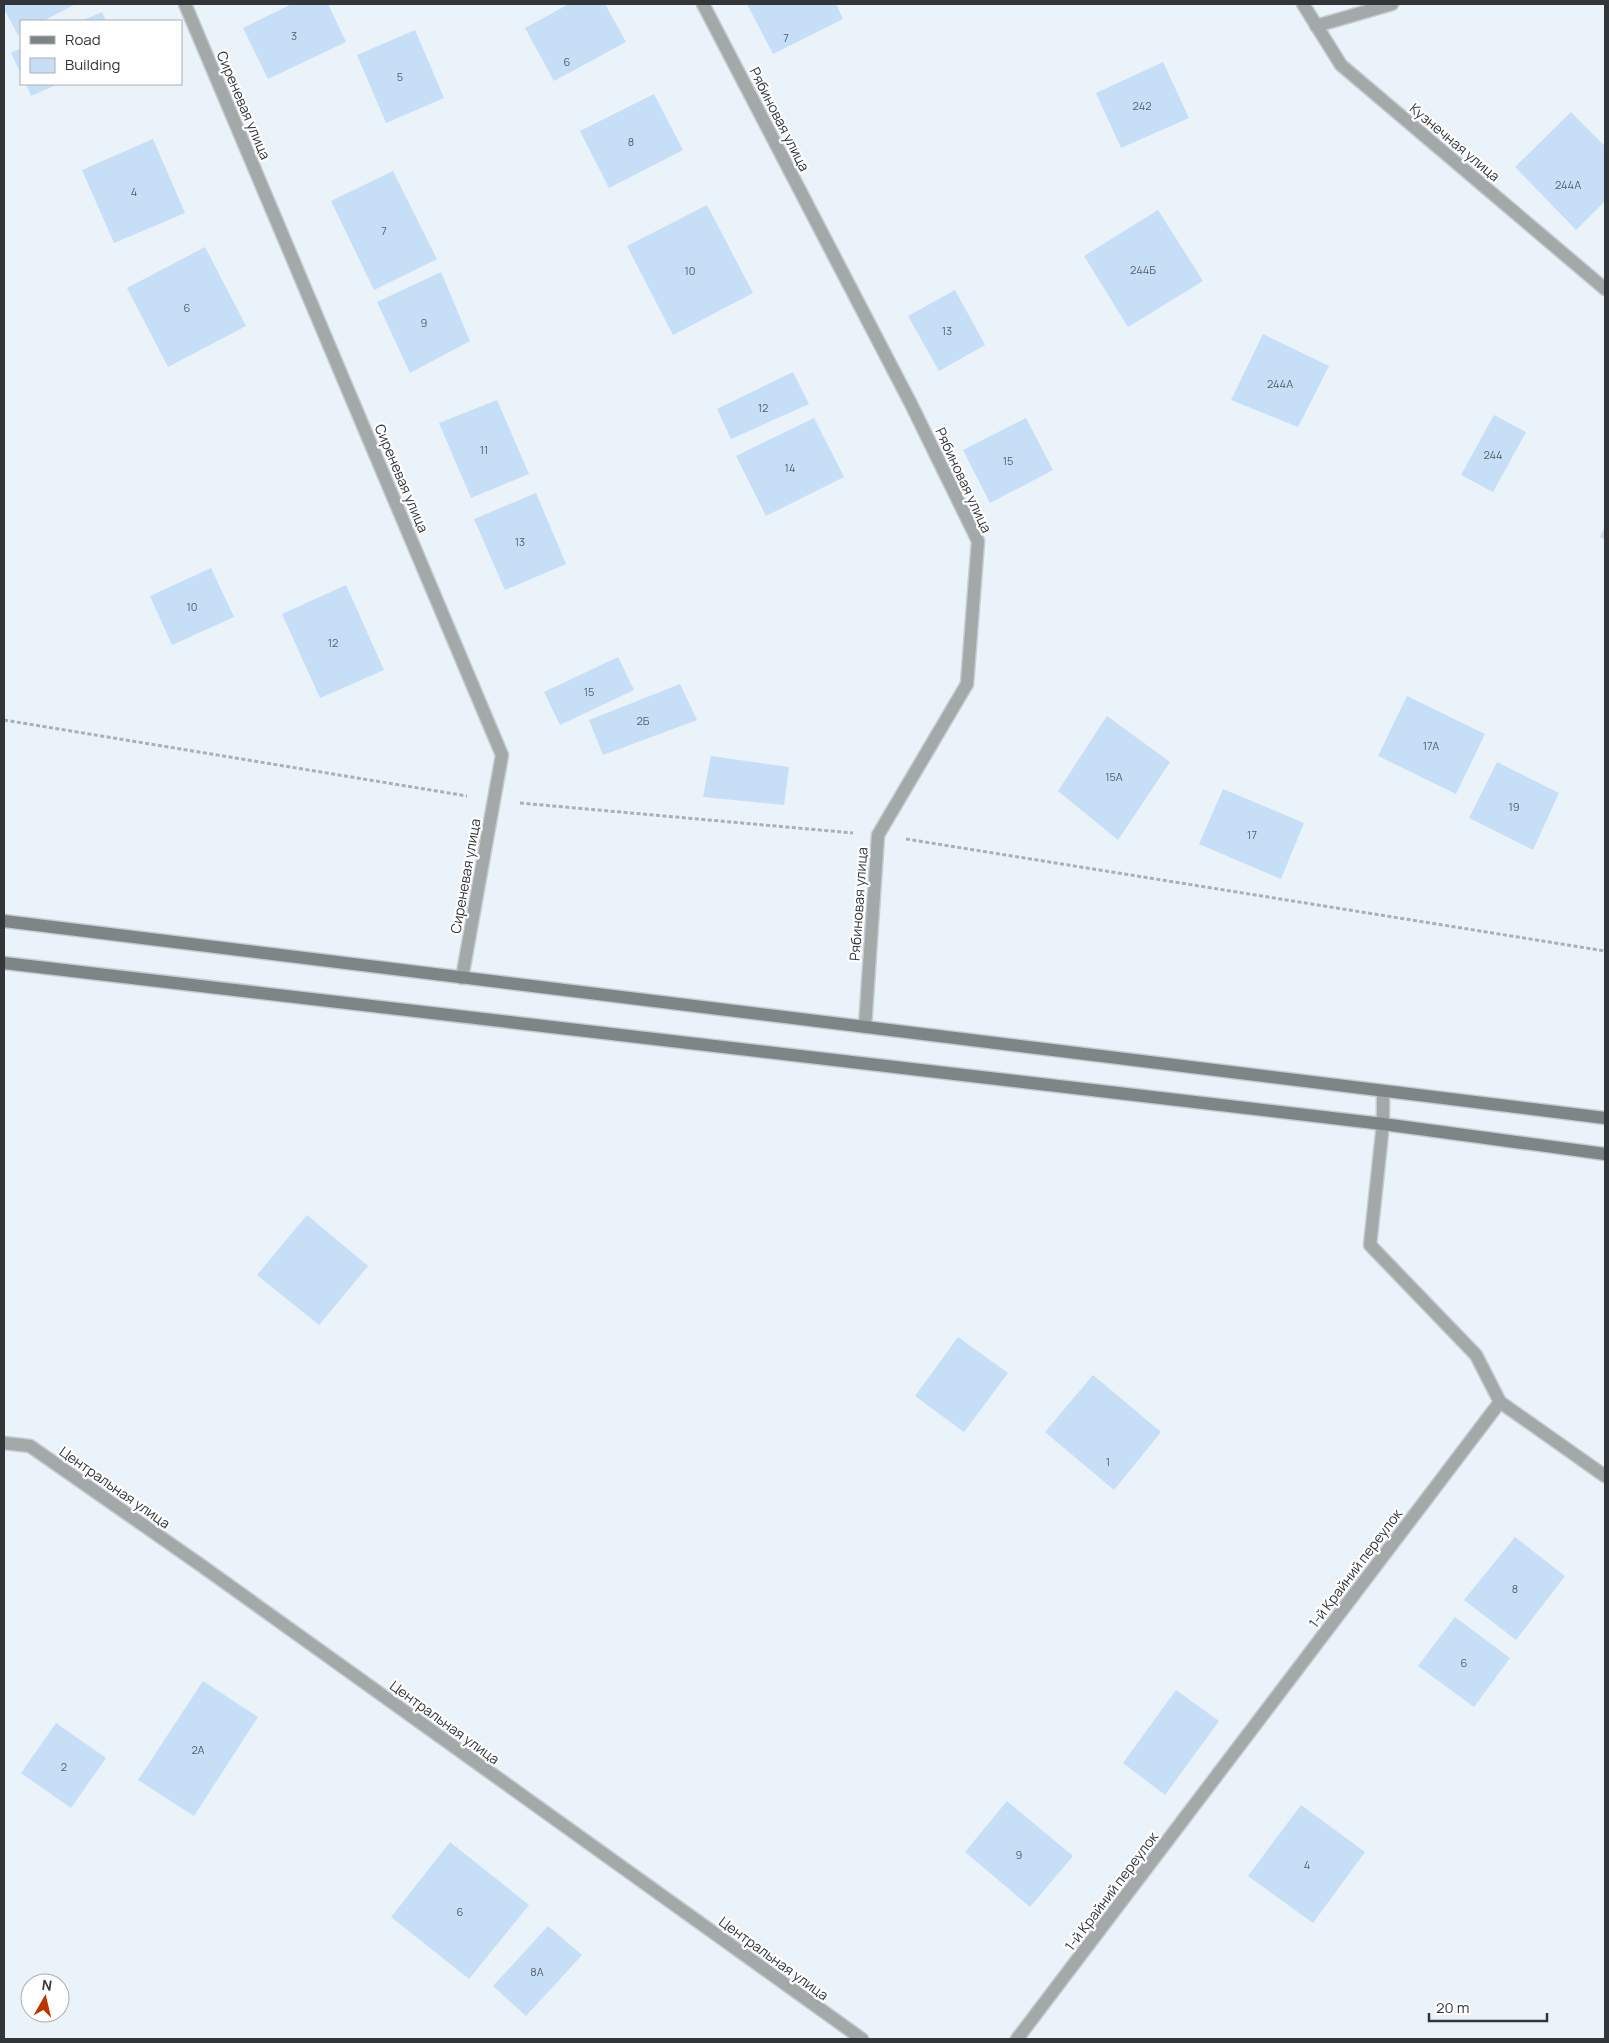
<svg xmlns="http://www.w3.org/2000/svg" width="1609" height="2043" font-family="Manrope,sans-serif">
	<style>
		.building { fill: #c6dff7 }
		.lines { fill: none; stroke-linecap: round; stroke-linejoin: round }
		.minor-casing { stroke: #c5ccd3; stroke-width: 15 }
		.secondary-casing { stroke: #c5ccd3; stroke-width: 15 }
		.path { stroke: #aab0b7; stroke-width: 3; stroke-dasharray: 4 2.5; stroke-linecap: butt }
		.minor { stroke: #a3a8a9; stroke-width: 12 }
		.secondary { stroke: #7d8587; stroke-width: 12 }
		.labels { text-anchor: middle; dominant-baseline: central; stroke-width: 4.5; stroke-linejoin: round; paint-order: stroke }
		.number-label { font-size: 11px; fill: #576068 }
		.street-label { font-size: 14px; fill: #323639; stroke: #fefefe }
	</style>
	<rect width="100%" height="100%" fill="#eaf2fa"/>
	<g class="building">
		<path d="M 4,4 L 76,4 L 43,21 L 21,21 L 21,33 L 18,35 L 4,9 Z"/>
		<path d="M 292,4 L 328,4 L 346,42 L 268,79 L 243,28 Z"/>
		<path d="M 569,4 L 605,4 L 626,42 L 554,81 L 525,28 Z"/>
		<path d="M 747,4 L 836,4 L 843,19 L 773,54 Z"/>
		<path d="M 102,12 L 106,21 L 81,21 Z"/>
		<path d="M 415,30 L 444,98 L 386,123 L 357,55 Z"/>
		<path d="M 21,48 L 21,74 L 11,53 Z"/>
		<path d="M 1163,62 L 1189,118 L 1121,148 L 1096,93 Z"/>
		<path d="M 26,84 L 58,84 L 31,96 Z"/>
		<path d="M 654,94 L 683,150 L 609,188 L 580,131 Z"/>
		<path d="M 1571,112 L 1605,146 L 1605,201 L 1576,230 L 1515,167 Z"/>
		<path d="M 153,139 L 185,213 L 114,243 L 82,170 Z"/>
		<path d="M 393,171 L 437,259 L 374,290 L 331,201 Z"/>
		<path d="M 707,205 L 753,293 L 673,335 L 627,246 Z"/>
		<path d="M 1158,210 L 1203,281 L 1128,327 L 1084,256 Z"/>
		<path d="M 205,247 L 246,326 L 168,367 L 127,288 Z"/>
		<path d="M 441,272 L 470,341 L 410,373 L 377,302 Z"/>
		<path d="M 955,290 L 985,345 L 939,371 L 908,316 Z"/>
		<path d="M 1263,334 L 1329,366 L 1298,427 L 1231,400 Z"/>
		<path d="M 793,372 L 809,404 L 731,439 L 717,409 Z"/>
		<path d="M 497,400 L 529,474 L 471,498 L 439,423 Z"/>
		<path d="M 1494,415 L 1526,432 L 1493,492 L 1461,475 Z"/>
		<path d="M 814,418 L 844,477 L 766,516 L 736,456 Z"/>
		<path d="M 1026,418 L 1053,470 L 990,503 L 963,450 Z"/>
		<path d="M 536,493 L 566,564 L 505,590 L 474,519 Z"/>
		<path d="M 1605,526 L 1605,540 L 1600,537 Z"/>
		<path d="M 211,568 L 234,617 L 172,645 L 150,596 Z"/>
		<path d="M 346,585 L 384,670 L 320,698 L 282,614 Z"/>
		<path d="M 618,657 L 634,690 L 560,725 L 544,692 Z"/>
		<path d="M 680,684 L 697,720 L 603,755 L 589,720 Z"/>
		<path d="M 1407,696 L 1485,734 L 1456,794 L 1378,756 Z"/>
		<path d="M 1107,716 L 1170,762 L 1118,840 L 1058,791 Z"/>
		<path d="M 711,756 L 789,767 L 784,805 L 703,797 Z"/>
		<path d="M 1497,762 L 1559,793 L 1533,850 L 1469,818 Z"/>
		<path d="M 1223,789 L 1304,823 L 1281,879 L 1199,844 Z"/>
		<path d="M 307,1215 L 368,1266 L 319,1325 L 257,1275 Z"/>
		<path d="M 958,1337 L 1008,1373 L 964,1432 L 915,1396 Z"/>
		<path d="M 1093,1375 L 1161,1432 L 1114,1490 L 1045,1432 Z"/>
		<path d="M 1515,1537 L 1565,1576 L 1516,1640 L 1464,1600 Z"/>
		<path d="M 1455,1617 L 1510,1658 L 1474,1707 L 1418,1666 Z"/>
		<path d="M 203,1681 L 258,1717 L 194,1816 L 138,1780 Z"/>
		<path d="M 1176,1690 L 1219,1721 L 1165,1795 L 1123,1763 Z"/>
		<path d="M 56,1723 L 106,1758 L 71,1808 L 21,1773 Z"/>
		<path d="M 1007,1801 L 1073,1856 L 1030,1907 L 965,1852 Z"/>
		<path d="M 1301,1805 L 1365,1852 L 1313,1923 L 1248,1876 Z"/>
		<path d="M 450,1842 L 529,1905 L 469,1979 L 391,1917 Z"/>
		<path d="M 548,1926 L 582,1955 L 526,2016 L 493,1986 Z"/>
	</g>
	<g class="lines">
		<defs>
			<g id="minor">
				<path d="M 185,4 L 502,755 L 462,978"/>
				<path d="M 703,4 L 911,404 L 978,541 L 967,684 L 878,835 L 865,1027"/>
				<path d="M 1303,4 L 1341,65 L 1605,289"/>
				<path d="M 1316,26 L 1392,4"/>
				<path d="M 1500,1402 L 1605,1476"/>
				<path d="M 4,1443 L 30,1446 L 202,1566 L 862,2039"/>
				<path d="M 1017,2039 L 1500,1402 L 1476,1355 L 1370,1245 L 1383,1124 L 1383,1091"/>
			</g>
			<g id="secondary">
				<path d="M 4,921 L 1605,1118"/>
				<path d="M 4,963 L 1383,1124 L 1605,1154"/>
			</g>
		</defs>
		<use href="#minor" class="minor-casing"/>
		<use href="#secondary" class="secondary-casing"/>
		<g class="path">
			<path d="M 4,720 L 467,796"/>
			<path d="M 520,803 L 853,833"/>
			<path d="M 906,839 L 1605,951"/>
		</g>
		<use href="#minor" class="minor"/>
		<use href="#secondary" class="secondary"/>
	</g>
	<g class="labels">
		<g class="number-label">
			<text x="294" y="35">3</text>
			<text x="786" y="37">7</text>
			<text x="567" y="61">6</text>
			<text x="400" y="76">5</text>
			<text x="1142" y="105">242</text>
			<text x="631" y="141">8</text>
			<text x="1568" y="184">244А</text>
			<text x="134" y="191">4</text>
			<text x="384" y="230">7</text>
			<text x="1143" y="269">244Б</text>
			<text x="690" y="270">10</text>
			<text x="187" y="307">6</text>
			<text x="424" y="322">9</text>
			<text x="947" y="330">13</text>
			<text x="1280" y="383">244А</text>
			<text x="763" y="407">12</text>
			<text x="484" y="449">11</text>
			<text x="1493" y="454">244</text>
			<text x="1008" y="460">15</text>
			<text x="790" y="467">14</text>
			<text x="520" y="541">13</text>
			<text x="192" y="606">10</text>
			<text x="333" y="642">12</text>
			<text x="589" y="691">15</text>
			<text x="643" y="720">2Б</text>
			<text x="1431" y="745">17А</text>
			<text x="1114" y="776">15А</text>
			<text x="1514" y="806">19</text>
			<text x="1252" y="834">17</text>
			<text x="1108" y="1461">1</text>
			<text x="1515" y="1588">8</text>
			<text x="1464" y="1662">6</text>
			<text x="198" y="1749">2А</text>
			<text x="64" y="1766">2</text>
			<text x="1019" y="1854">9</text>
			<text x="1307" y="1864">4</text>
			<text x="460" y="1911">6</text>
			<text x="537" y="1971">8А</text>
		</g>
		<g class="street-label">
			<text transform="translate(244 105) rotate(67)">Сиреневая улица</text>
			<text transform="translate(780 119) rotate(63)">Рябиновая улица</text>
			<text transform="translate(1455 142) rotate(40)">Кузнечная улица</text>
			<text transform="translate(402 478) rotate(67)">Сиреневая улица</text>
			<text transform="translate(964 480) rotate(65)">Рябиновая улица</text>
			<text transform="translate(465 876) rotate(-80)">Сиреневая улица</text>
			<text transform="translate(858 904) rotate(-86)">Рябиновая улица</text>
			<text transform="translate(115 1487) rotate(35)">Центральная улица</text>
			<text transform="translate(1355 1568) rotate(-53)">1-й Крайний переулок</text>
			<text transform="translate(445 1722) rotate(36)">Центральная улица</text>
			<text transform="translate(1111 1891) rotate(-53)">1-й Крайний переулок</text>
			<text transform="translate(774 1958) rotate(36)">Центральная улица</text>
		</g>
	</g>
	<rect width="1609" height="2043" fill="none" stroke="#323639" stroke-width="10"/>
	<rect x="20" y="20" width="162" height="65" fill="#fefefe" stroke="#acaeaf"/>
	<rect x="30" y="36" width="25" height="8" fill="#7d8587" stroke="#acaeaf"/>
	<text x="65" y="45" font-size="15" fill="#323639">Road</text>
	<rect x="30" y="58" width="25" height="15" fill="#c6dff7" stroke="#acaeaf"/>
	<text x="65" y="70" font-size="15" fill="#323639">Building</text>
	<g transform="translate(45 1998) rotate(8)"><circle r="24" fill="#fefefe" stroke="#acaeaf"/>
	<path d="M0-4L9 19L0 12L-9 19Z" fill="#bd3500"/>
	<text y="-8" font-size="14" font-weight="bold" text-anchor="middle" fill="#323639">N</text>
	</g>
	<path d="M1429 2013v8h118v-8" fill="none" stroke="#323639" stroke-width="2.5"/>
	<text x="1436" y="2013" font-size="15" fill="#323639" stroke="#fefefe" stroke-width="4" paint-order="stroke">20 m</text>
</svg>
